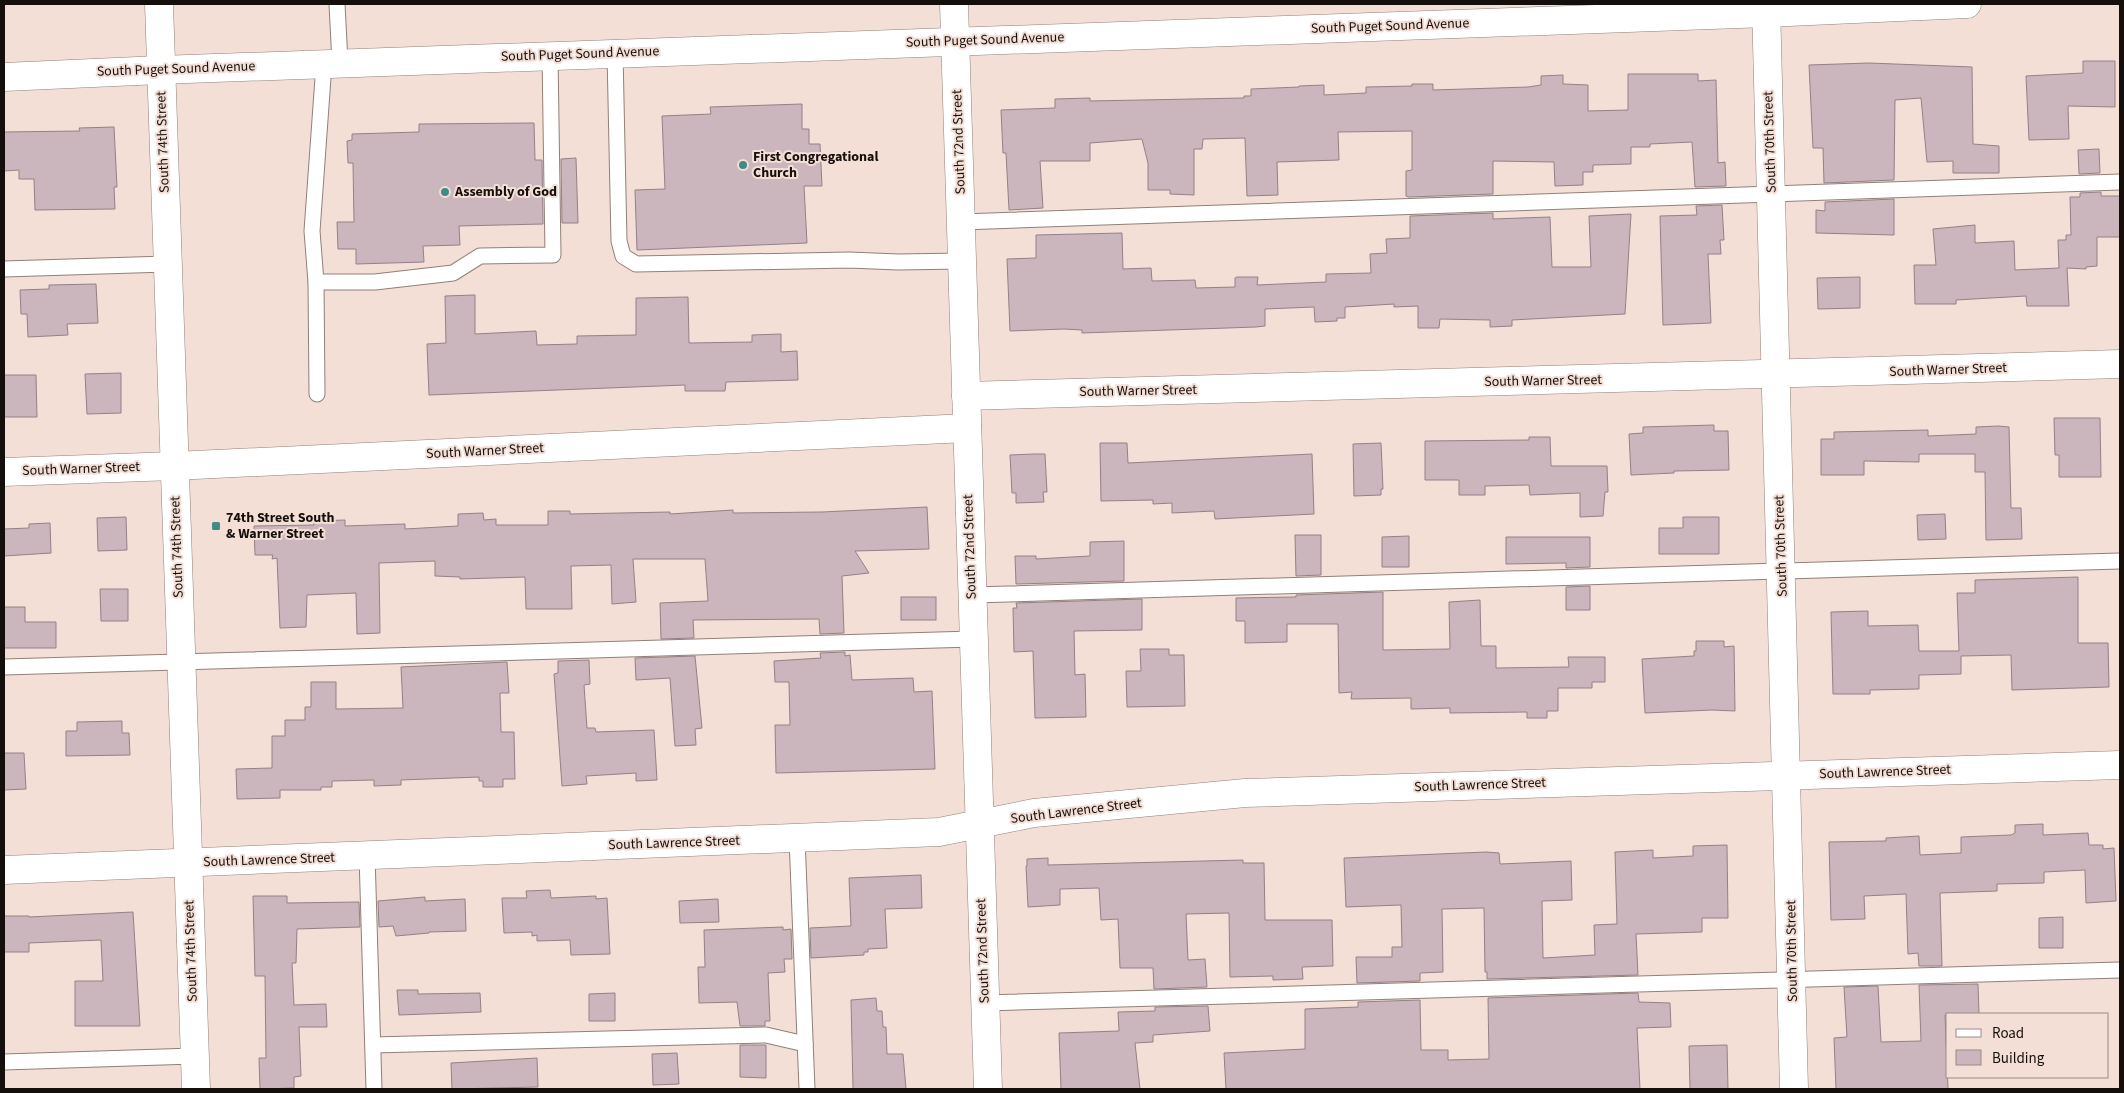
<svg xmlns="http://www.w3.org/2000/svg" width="2124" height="1093" font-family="'Source Sans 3',sans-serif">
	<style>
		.building { fill: #cbb6bd; stroke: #948087 }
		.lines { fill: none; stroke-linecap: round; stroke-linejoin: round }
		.lane-casing { stroke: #918078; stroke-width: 17 }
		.street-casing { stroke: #918078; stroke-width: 29 }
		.secondary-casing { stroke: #918078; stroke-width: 29 }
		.primary-casing { stroke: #918078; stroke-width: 29 }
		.lane { stroke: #fff; stroke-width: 15 }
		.street { stroke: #fff; stroke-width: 28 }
		.secondary { stroke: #fff; stroke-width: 28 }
		.primary { stroke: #fff; stroke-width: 28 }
		.poi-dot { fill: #428a85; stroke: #f3dfd6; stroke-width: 2 }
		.labels { text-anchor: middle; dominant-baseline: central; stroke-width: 4; stroke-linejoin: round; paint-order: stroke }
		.street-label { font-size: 14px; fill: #150f0c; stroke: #f3dfd6 }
		.poi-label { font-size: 14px; font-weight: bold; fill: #150f0c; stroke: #f3dfd6; text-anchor: start }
	</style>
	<rect width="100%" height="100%" fill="#f3dfd6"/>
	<g class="building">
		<path d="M 2083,61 L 2115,61 L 2115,107 L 2068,106 L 2069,139 L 2029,140 L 2026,76 L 2083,73 Z"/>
		<path d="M 1869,63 L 1972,67 L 1973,144 L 1999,146 L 1999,173 L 1953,173 L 1953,161 L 1927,162 L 1921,98 L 1895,100 L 1894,180 L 1824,183 L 1823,148 L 1813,148 L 1809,65 Z"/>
		<path d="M 1628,74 L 1698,74 L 1698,81 L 1716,80 L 1718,163 L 1725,162 L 1726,186 L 1695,187 L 1692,142 L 1650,144 L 1650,147 L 1631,147 L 1631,164 L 1593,165 L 1593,172 L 1583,172 L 1583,185 L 1555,186 L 1554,162 L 1493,161 L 1493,194 L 1409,197 L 1406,196 L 1406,171 L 1412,170 L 1412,131 L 1338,132 L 1339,160 L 1277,162 L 1278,195 L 1247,196 L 1245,138 L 1203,139 L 1202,149 L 1194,149 L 1194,195 L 1170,194 L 1170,190 L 1148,190 L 1148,163 L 1142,139 L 1090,143 L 1090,161 L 1040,161 L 1043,208 L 1009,210 L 1006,153 L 1003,153 L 1001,110 L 1055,108 L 1055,99 L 1090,98 L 1090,101 L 1244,98 L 1244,96 L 1251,96 L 1251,89 L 1299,87 L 1299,86 L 1324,85 L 1324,95 L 1366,93 L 1366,87 L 1412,86 L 1412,84 L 1433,84 L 1433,90 L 1528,87 L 1541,85 L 1541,76 L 1563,75 L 1563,84 L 1588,85 L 1588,111 L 1628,110 Z"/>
		<path d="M 802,104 L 802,129 L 809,129 L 809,144 L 820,144 L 822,186 L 804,186 L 807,243 L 637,250 L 635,190 L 665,189 L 662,116 L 711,114 L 710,107 Z"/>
		<path d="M 534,123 L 535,160 L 542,160 L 543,224 L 459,226 L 460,245 L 423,246 L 424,262 L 356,264 L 356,249 L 338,249 L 337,222 L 354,222 L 353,163 L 348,163 L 347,141 L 352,140 L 352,134 L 419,132 L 419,124 Z"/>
		<path d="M 114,127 L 117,187 L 114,187 L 115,209 L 35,210 L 34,179 L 19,179 L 19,170 L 4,171 L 4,132 L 80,131 L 79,128 Z"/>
		<path d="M 2099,149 L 2100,173 L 2079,174 L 2078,150 Z"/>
		<path d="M 576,158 L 578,223 L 562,223 L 561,159 Z"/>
		<path d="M 2101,192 L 2101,196 L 2120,196 L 2120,237 L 2097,237 L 2097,266 L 2086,267 L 2086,269 L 2067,268 L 2069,306 L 2027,306 L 2026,296 L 1956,300 L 1956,304 L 1915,304 L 1914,265 L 1936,265 L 1933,229 L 1975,225 L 1975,243 L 2014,241 L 2015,270 L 2059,268 L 2058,240 L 2066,240 L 2066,235 L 2071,235 L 2070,197 L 2080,197 L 2080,193 Z"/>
		<path d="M 1894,199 L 1894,235 L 1816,233 L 1816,210 L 1825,211 L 1825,202 Z"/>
		<path d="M 1722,205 L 1724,240 L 1720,240 L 1721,254 L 1708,254 L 1711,323 L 1663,325 L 1660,216 L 1697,215 L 1696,206 Z"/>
		<path d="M 1493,213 L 1493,219 L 1550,217 L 1552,267 L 1591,267 L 1589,216 L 1631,214 L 1625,314 L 1512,320 L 1512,326 L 1490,327 L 1490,320 L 1440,319 L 1439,328 L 1418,328 L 1418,306 L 1394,307 L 1394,304 L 1345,307 L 1345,318 L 1337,318 L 1337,321 L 1315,322 L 1314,307 L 1265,309 L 1265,326 L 1256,327 L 1082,333 L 1082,330 L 1064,329 L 1010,331 L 1007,259 L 1036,258 L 1036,235 L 1122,233 L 1123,269 L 1151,268 L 1152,281 L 1195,280 L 1196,288 L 1235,287 L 1235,278 L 1237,277 L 1258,277 L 1257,285 L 1326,282 L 1326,274 L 1371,273 L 1370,254 L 1387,253 L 1386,239 L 1410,238 L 1410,216 Z"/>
		<path d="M 1860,277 L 1860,308 L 1818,309 L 1817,278 Z"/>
		<path d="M 96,284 L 98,323 L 67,324 L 68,335 L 28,337 L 27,314 L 21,314 L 20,290 L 49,289 L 49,285 Z"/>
		<path d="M 475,295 L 475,334 L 536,331 L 537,345 L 577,344 L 577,336 L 636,335 L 636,298 L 688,297 L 689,343 L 752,342 L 752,335 L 781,334 L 781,352 L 797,351 L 798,380 L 726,382 L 725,391 L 685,391 L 685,385 L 429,395 L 427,344 L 446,343 L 445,296 Z"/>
		<path d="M 121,373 L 121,413 L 87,414 L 85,374 Z"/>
		<path d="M 4,375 L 36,375 L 37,417 L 4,417 Z"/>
		<path d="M 2054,418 L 2100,418 L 2101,477 L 2059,477 L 2059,455 L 2055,455 Z"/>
		<path d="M 1714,425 L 1714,431 L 1728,431 L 1729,470 L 1674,471 L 1674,473 L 1631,475 L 1629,434 L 1643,433 L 1643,427 Z"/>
		<path d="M 1998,426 L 2009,427 L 2011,508 L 2021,508 L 2022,539 L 1986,540 L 1985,472 L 1975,472 L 1975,454 L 1919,454 L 1919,462 L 1864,461 L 1864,475 L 1821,475 L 1821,439 L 1834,439 L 1834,432 L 1928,430 L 1928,436 L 1976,434 L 1976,427 Z"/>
		<path d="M 1529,437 L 1550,437 L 1551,466 L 1607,466 L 1608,492 L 1605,492 L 1603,516 L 1580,517 L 1580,493 L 1530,495 L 1529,485 L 1485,486 L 1485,495 L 1459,495 L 1459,480 L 1425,480 L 1425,441 L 1529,440 Z"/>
		<path d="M 1100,443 L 1127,443 L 1128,463 L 1312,454 L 1314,514 L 1215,519 L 1214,511 L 1172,513 L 1172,503 L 1153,504 L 1153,500 L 1101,501 Z"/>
		<path d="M 1381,443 L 1383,489 L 1381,489 L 1381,495 L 1354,496 L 1353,444 Z"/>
		<path d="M 1034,454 L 1045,454 L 1047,492 L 1043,492 L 1044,502 L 1016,503 L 1016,493 L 1012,493 L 1010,455 Z"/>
		<path d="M 927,507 L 929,549 L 855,551 L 869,573 L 842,576 L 844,633 L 820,634 L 819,619 L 693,620 L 694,638 L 661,639 L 660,603 L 708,601 L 705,559 L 633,559 L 636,602 L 612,604 L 611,565 L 571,566 L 572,609 L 526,609 L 525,577 L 460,579 L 460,577 L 435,576 L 435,561 L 379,563 L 380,633 L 357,634 L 356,593 L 307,595 L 306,627 L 280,628 L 277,558 L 272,559 L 273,555 L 255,555 L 254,526 L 314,525 L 314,521 L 345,520 L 345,526 L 405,524 L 405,529 L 458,526 L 458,514 L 483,513 L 484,520 L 496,519 L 496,525 L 548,525 L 548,511 L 570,511 L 570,514 L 670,512 L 670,514 L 733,510 L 733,513 L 822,512 Z"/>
		<path d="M 1945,514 L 1946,539 L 1918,540 L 1917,515 Z"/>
		<path d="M 126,517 L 127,550 L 98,551 L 97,518 Z"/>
		<path d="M 1683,517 L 1719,517 L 1719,554 L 1659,554 L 1659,528 L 1683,528 Z"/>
		<path d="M 50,523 L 51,553 L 4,556 L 4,529 L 29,528 L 29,524 Z"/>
		<path d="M 1295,535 L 1321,535 L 1321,575 L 1296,576 Z"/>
		<path d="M 1409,536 L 1409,567 L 1382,567 L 1382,537 Z"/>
		<path d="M 1506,537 L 1590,537 L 1590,567 L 1566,568 L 1566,563 L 1506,564 Z"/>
		<path d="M 1124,541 L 1124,581 L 1016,584 L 1015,556 L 1036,556 L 1036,559 L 1090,556 L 1090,542 Z"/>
		<path d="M 2078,577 L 2078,643 L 2108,643 L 2109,687 L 2012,690 L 2011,655 L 1961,656 L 1961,674 L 1919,675 L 1919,689 L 1870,690 L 1870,694 L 1833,694 L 1831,612 L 1868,611 L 1868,626 L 1918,625 L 1919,651 L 1959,651 L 1957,593 L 1975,593 L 1975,580 Z"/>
		<path d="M 1590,586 L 1590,610 L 1566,610 L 1566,587 Z"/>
		<path d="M 100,589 L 128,589 L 128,621 L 101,621 Z"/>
		<path d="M 1383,592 L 1383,650 L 1450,649 L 1449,602 L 1480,600 L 1481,646 L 1496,646 L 1496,668 L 1569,667 L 1568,657 L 1605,657 L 1605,682 L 1592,682 L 1592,688 L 1558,688 L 1558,711 L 1547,711 L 1547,718 L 1527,718 L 1527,712 L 1450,713 L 1450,708 L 1411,709 L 1411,698 L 1351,699 L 1352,692 L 1339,693 L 1338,624 L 1287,624 L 1287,642 L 1245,643 L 1245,621 L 1236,621 L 1236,598 L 1296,597 L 1296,595 Z"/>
		<rect x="901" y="597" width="35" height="23"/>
		<path d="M 1142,599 L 1142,630 L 1074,631 L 1075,675 L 1085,674 L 1086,717 L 1035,718 L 1033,651 L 1014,652 L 1013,608 L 1017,608 L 1016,603 Z"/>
		<path d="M 4,607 L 25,607 L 25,622 L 56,622 L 56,648 L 4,648 Z"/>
		<path d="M 1696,641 L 1724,641 L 1724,647 L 1734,646 L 1735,711 L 1712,710 L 1645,713 L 1642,659 L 1694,656 L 1694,651 L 1696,651 Z"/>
		<path d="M 1140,649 L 1169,649 L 1169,655 L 1184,655 L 1185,706 L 1127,707 L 1126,671 L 1141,671 Z"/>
		<path d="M 845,652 L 845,656 L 850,655 L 852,680 L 913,678 L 914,692 L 932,691 L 935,769 L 776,773 L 775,725 L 790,725 L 789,682 L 775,682 L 774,661 L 821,658 L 820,653 Z"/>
		<path d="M 695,656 L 702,728 L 695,729 L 696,745 L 675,746 L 670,678 L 636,680 L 635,658 Z"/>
		<path d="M 589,660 L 590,684 L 584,685 L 587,728 L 595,728 L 596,732 L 654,730 L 657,780 L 636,781 L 636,773 L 586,776 L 587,784 L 562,786 L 554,674 L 558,673 L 558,661 Z"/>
		<path d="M 507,662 L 509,693 L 500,693 L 501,732 L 514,732 L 515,779 L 503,779 L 503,787 L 483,787 L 483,781 L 479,781 L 479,777 L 401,780 L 401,785 L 374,786 L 374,780 L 332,781 L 332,787 L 321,787 L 321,790 L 280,790 L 280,798 L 237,799 L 236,769 L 272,768 L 272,736 L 285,736 L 285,720 L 305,720 L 305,707 L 311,707 L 311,682 L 336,682 L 336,709 L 403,708 L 401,667 Z"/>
		<path d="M 122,721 L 122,733 L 129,733 L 130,755 L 66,756 L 66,731 L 77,731 L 77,722 Z"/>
		<path d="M 4,753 L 24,753 L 26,789 L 4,790 Z"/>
		<path d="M 2043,824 L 2043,835 L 2088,833 L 2089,845 L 2103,845 L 2103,849 L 2114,848 L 2116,901 L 2086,903 L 2085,870 L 2044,872 L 2044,883 L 1997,884 L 1997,891 L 1940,893 L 1942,966 L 1919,966 L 1918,953 L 1908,954 L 1906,894 L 1864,896 L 1865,919 L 1831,920 L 1829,842 L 1886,841 L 1886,838 L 1919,836 L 1920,855 L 1961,853 L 1961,837 L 2011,835 L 2015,833 L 2015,825 Z"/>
		<path d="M 1727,845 L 1728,918 L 1702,918 L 1702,932 L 1636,934 L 1638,975 L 1487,979 L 1487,972 L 1485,972 L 1484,908 L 1442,909 L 1443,972 L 1420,973 L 1420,981 L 1357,983 L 1356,957 L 1392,957 L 1392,947 L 1402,947 L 1401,905 L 1346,907 L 1344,858 L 1486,852 L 1499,853 L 1500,864 L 1571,861 L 1572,900 L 1542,901 L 1543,958 L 1595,955 L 1594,925 L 1617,924 L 1615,852 L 1653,850 L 1653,858 L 1693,856 L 1693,846 Z"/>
		<path d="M 1048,858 L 1048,865 L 1243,860 L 1243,863 L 1264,863 L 1265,920 L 1332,920 L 1333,966 L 1302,967 L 1303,979 L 1273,980 L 1273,976 L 1230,977 L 1229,913 L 1186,914 L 1188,960 L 1205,959 L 1207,987 L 1154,989 L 1153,968 L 1120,968 L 1118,919 L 1101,920 L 1099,888 L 1060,889 L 1060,905 L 1028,907 L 1026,866 L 1027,866 L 1027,859 Z"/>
		<path d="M 921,875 L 922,908 L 885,909 L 887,948 L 868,949 L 868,952 L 864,952 L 864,955 L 811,958 L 810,928 L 851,926 L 849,878 Z"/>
		<path d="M 550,890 L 551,898 L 596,896 L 596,899 L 607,898 L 610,954 L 571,955 L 570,940 L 537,941 L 537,935 L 532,936 L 532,932 L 504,933 L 502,898 L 527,898 L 526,891 Z"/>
		<path d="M 253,896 L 287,896 L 287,903 L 359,902 L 360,927 L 297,929 L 296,963 L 292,963 L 294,1005 L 326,1004 L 327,1027 L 299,1027 L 301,1076 L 294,1077 L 294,1088 L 260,1089 L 259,1058 L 266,1058 L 265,976 L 255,976 Z"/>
		<path d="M 425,897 L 425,901 L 465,899 L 466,931 L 429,932 L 429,933 L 396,936 L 393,926 L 379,927 L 378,901 Z"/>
		<path d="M 718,899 L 719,922 L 680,923 L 679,901 Z"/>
		<path d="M 133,912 L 140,1026 L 75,1026 L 75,981 L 103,981 L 101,940 L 29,943 L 29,952 L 4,952 L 4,916 L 29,916 L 29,917 Z"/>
		<path d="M 2063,917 L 2063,948 L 2039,948 L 2039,918 Z"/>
		<path d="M 783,927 L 783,930 L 791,929 L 792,959 L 784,959 L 785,972 L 768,973 L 770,1021 L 765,1021 L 765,1026 L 740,1026 L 737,1002 L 699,1003 L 698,967 L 705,967 L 704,930 Z"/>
		<path d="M 1978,984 L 1979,1014 L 1945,1015 L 1948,1089 L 1836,1089 L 1834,1038 L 1847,1037 L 1844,987 L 1878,986 L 1881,1042 L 1921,1041 L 1919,985 Z"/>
		<path d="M 397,990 L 418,990 L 418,994 L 480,993 L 481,1012 L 399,1015 Z"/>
		<path d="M 615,993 L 615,1021 L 589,1021 L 589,994 Z"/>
		<path d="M 1638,993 L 1639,1002 L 1670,1003 L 1671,1027 L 1637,1028 L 1640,1089 L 1226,1089 L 1224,1053 L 1305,1049 L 1305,1009 L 1358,1007 L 1358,1002 L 1420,1000 L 1421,1050 L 1448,1050 L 1448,1060 L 1489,1059 L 1488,998 Z"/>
		<path d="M 876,998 L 877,1011 L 882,1011 L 883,1027 L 886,1027 L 887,1054 L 903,1054 L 906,1089 L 853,1089 L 851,1000 Z"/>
		<path d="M 1208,1006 L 1210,1031 L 1153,1035 L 1153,1042 L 1135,1043 L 1140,1089 L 1061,1089 L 1059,1033 L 1119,1031 L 1118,1012 L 1155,1011 L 1155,1007 Z"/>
		<path d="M 740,1045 L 766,1045 L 766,1078 L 740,1077 Z"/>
		<path d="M 1727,1045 L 1728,1089 L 1690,1089 L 1689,1046 Z"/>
		<path d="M 677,1053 L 679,1084 L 653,1085 L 652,1054 Z"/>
		<path d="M 537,1058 L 538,1087 L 452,1089 L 451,1063 Z"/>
	</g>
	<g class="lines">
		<defs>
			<g id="lane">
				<path d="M 337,4 L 340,63"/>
				<path d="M 615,53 L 619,241 L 623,256 L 636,264 L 849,260 L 898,262 L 962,261"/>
				<path d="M 961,222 L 2120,182"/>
				<path d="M 4,269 L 167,264"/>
				<path d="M 316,282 L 375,282 L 453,273 L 480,256 L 553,255 L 550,55"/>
				<path d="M 317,394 L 316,282 L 312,231 L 324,64"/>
				<path d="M 972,595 L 2120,561"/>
				<path d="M 4,667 L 973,639"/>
				<path d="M 797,838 L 807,1089"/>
				<path d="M 367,855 L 374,1089"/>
				<path d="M 985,1003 L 2120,970"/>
				<path d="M 373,1045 L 766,1035 L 805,1044"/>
				<path d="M 4,1062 L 194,1056"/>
			</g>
			<g id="street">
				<path d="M 954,4 L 988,1089"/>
				<path d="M 1766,4 L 1794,1089"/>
				<path d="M 4,77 L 160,70"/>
				<path d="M 966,396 L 2120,364"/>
				<path d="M 4,472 L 174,466 L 967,428"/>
				<path d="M 4,870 L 939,832 L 1034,813 L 1245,793 L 2120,765"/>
			</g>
			<path id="secondary" d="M 160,70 L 1767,13 L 1967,4"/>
			<path id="primary" d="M 159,4 L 196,1089"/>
		</defs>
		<use href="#lane" class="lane-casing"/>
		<use href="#street" class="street-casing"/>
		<use href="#secondary" class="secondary-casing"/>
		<use href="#primary" class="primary-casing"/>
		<use href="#lane" class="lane"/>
		<use href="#street" class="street"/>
		<use href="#secondary" class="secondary"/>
		<use href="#primary" class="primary"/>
	</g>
	<g class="poi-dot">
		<circle cx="743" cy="165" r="5"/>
		<circle cx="445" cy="192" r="5"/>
		<rect x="211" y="521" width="10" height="10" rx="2.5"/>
	</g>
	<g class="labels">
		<g class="street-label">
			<text transform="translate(1390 26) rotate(-2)">South Puget Sound Avenue</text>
			<text transform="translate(985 40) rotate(-2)">South Puget Sound Avenue</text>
			<text transform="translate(580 54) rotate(-2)">South Puget Sound Avenue</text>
			<text transform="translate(176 69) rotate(-2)">South Puget Sound Avenue</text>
			<text transform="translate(163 142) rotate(-92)">South 74th Street</text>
			<text transform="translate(959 142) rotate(-92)">South 72nd Street</text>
			<text transform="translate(1770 142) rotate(-92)">South 70th Street</text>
			<text transform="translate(1948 370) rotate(-2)">South Warner Street</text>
			<text transform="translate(1543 381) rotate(-1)">South Warner Street</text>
			<text transform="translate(1138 391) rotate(-1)">South Warner Street</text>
			<text transform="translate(485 451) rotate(-3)">South Warner Street</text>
			<text transform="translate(81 469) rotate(-2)">South Warner Street</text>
			<text transform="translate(1781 546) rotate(-92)">South 70th Street</text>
			<text transform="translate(177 547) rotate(-92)">South 74th Street</text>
			<text transform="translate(970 547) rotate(-92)">South 72nd Street</text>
			<text transform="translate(1885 772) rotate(-2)">South Lawrence Street</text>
			<text transform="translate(1480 785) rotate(-2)">South Lawrence Street</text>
			<text transform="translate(1076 811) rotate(-7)">South Lawrence Street</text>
			<text transform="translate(674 843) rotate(-2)">South Lawrence Street</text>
			<text transform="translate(269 860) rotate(-2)">South Lawrence Street</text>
			<text transform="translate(191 951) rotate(-92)">South 74th Street</text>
			<text transform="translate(983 951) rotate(-92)">South 72nd Street</text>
			<text transform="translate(1792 951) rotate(-91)">South 70th Street</text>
		</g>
		<g class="poi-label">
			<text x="753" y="157">First Congregational<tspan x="753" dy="16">Church</tspan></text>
			<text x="455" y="192">Assembly of God</text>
			<text x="226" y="518">74th Street South<tspan x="226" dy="16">&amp; Warner Street</tspan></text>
		</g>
	</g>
	<rect width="2124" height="1093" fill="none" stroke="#150f0c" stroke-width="10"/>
	<rect x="1946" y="1013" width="162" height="65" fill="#f3dfd6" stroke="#9a8c85"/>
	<rect x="1956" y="1029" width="25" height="8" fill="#ffffff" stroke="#9a8c85"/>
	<text x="1992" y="1038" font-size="15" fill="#150f0c">Road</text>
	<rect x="1956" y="1050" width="25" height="15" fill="#cbb6bd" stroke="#9a8c85"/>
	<text x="1992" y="1063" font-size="15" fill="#150f0c">Building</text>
</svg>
